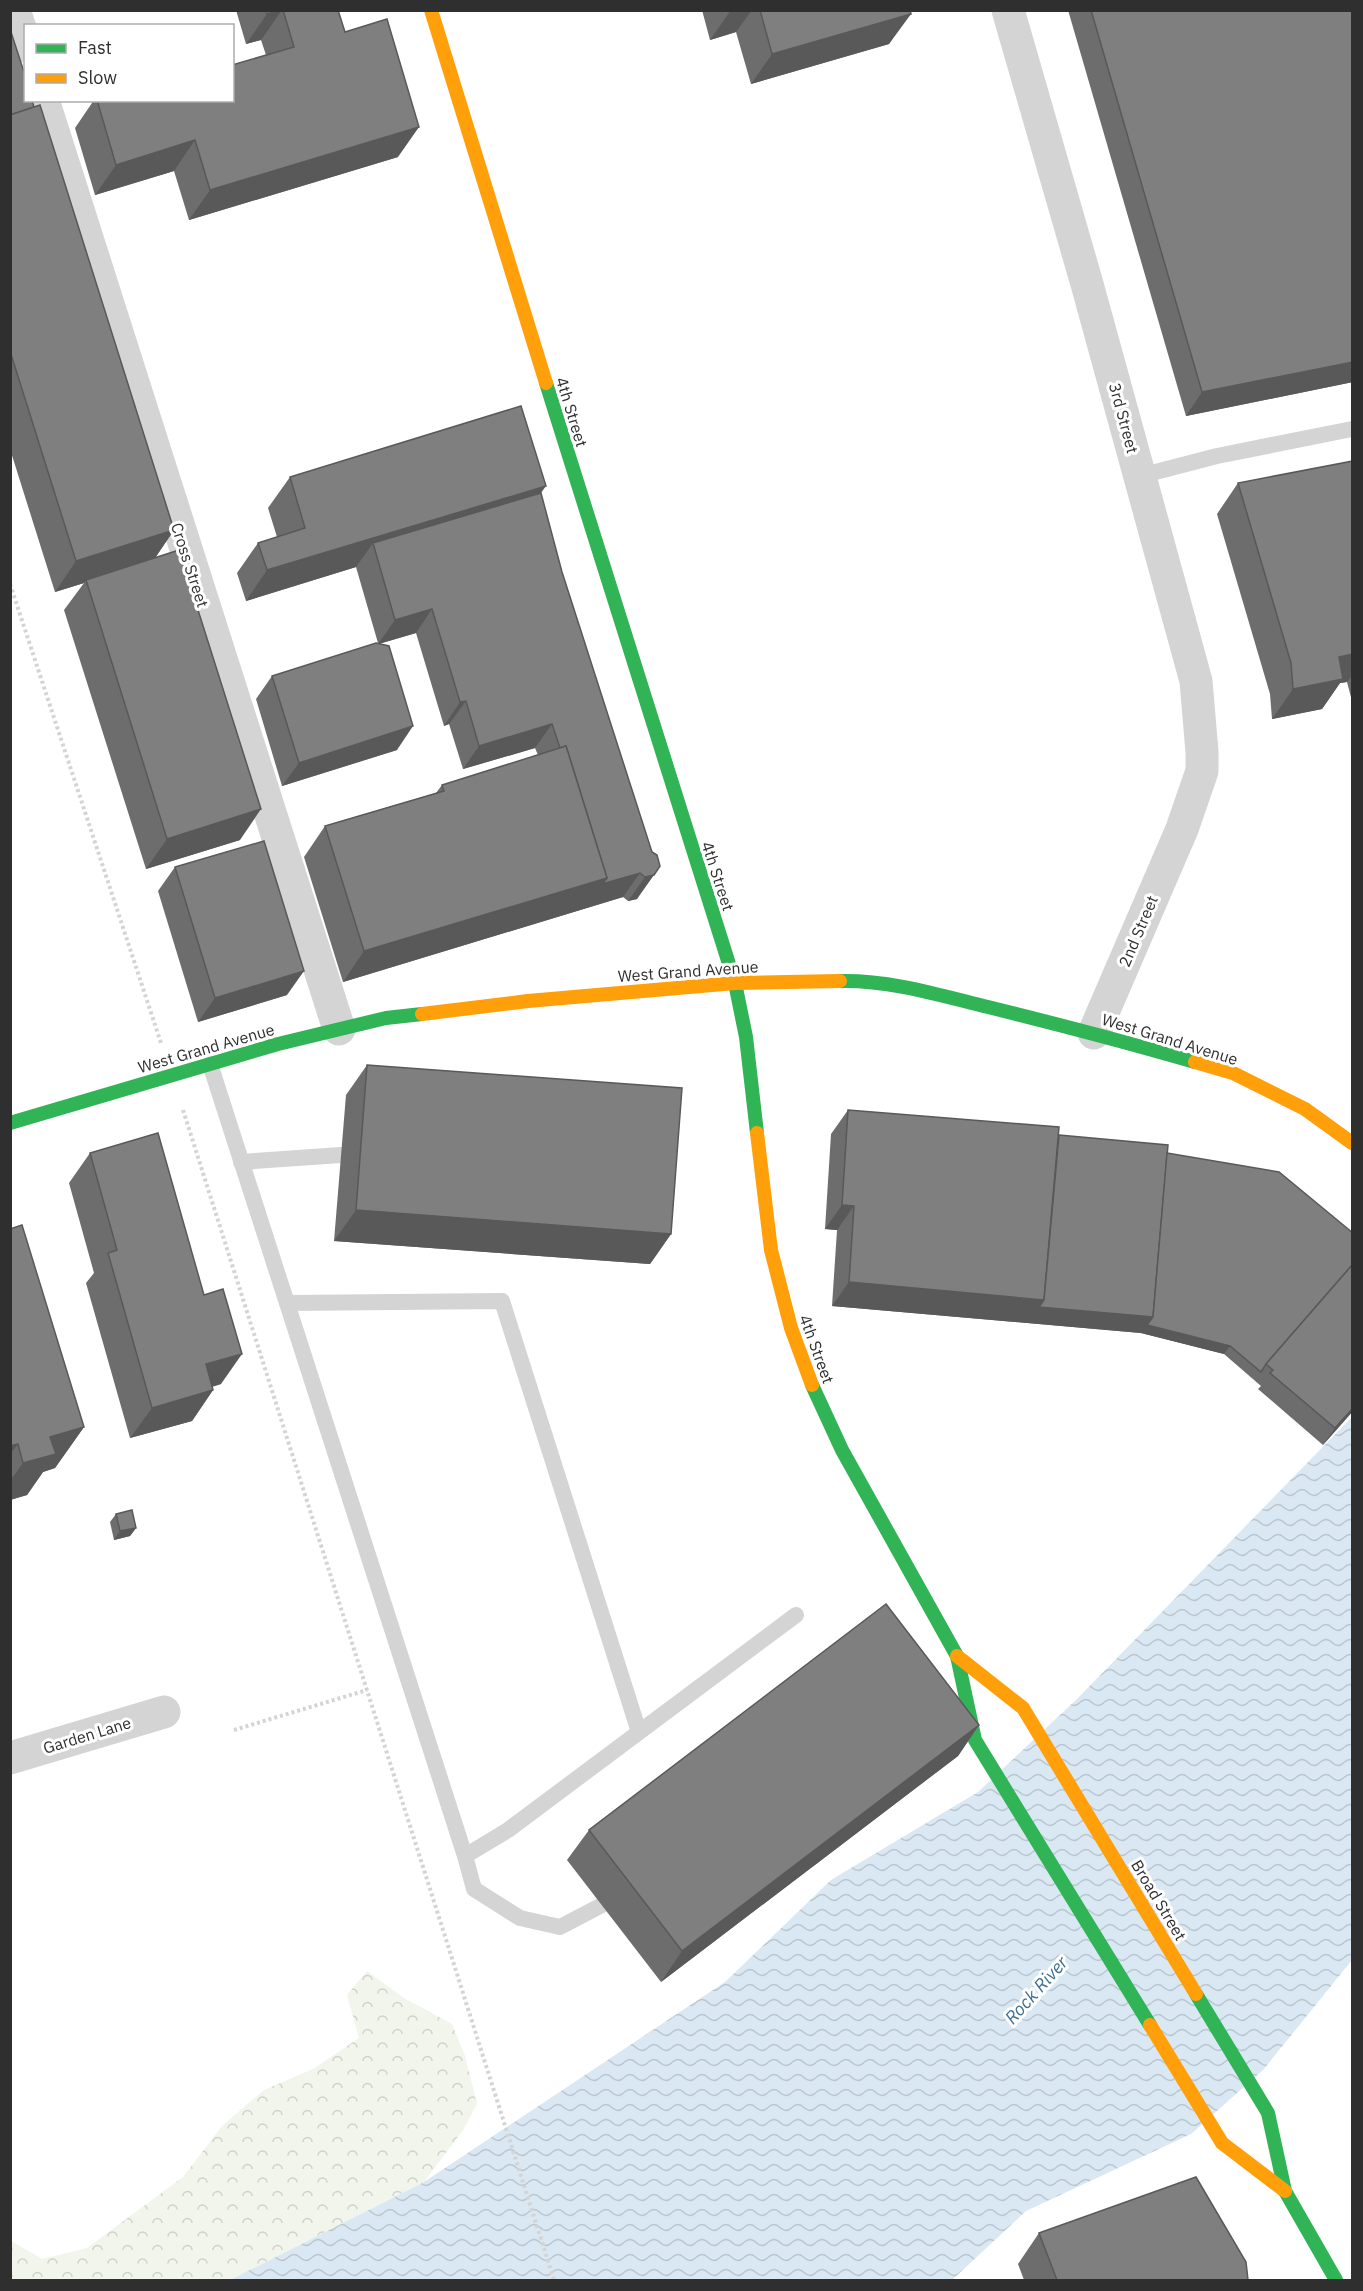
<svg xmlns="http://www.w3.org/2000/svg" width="1363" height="2291" font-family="'IBM Plex Sans',sans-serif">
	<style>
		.forest { fill: url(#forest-crowns) }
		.water { fill: url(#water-waves) }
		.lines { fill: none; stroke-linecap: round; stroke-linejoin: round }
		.path { stroke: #d4d4d4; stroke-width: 4; stroke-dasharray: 3 3; stroke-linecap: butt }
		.lane { stroke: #d4d4d4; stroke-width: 16 }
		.street { stroke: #d4d4d4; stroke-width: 33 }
		.fast { stroke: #30b455; stroke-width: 14 }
		.slow { stroke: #ff9f0a; stroke-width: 14 }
		.wall { fill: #6d6d6d }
		.shaded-wall { fill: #595959 }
		.building { fill: #7f7f7f; stroke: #595959; stroke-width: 1.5 }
		.labels { text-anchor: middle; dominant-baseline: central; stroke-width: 6; stroke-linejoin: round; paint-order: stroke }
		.street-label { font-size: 16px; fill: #2f2f2f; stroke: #fff }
		.water-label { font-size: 18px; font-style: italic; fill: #3c7092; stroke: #fff }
	</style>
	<defs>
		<pattern id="forest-crowns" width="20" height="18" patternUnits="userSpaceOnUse" patternTransform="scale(1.5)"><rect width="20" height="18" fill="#f1f5ec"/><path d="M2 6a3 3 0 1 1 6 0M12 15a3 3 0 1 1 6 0" fill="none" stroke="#cfd2cb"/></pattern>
		<pattern id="water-waves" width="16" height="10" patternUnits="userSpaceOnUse" patternTransform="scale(1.5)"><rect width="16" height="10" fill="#d9e8f2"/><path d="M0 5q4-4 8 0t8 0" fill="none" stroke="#bbc7d0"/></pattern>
	</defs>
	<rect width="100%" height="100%" fill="#fff"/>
	<path class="forest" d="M 367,1971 L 404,1998 L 452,2024 L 465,2056 L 477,2104 L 463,2130 L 424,2182 L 230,2280 L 11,2280 L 10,2240 L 42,2259 L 87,2248 L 183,2177 L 222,2126 L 264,2090 L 313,2069 L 359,2038 L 347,1995 Z"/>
	<path class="water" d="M 1352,1417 L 1352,1960 L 1263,2070 L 1191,2134 L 1026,2211 L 952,2280 L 230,2280 L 424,2182 L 725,1982 L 831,1880 L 978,1792 L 1078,1698 Z"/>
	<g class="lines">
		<g class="path">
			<path d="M 10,584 L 161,1043"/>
			<path d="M 183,1110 L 554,2280"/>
			<path d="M 234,1730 L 367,1690"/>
		</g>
		<g class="lane">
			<path d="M 1140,476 L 1217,456 L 1352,429"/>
			<path d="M 210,1064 L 465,1856 L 508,1830 L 796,1615"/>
			<path d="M 241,1162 L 341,1155"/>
			<path d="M 287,1303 L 502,1301 L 639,1732"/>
			<path d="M 465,1856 L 474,1889 L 520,1918 L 560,1927 L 602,1905"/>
		</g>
		<g class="street">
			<path d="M 14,10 L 26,46"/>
			<path d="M 1008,10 L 1087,284 L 1196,681 L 1202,752 L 1202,771 L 1182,829 L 1094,1033"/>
			<path d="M 43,100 L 339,1029"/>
			<path d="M 10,1758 L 164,1712"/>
		</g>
		<g class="fast">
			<path d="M 546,383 L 735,983 L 746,1037 L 757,1133"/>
			<path d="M 840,981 C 891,980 939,995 988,1007 C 1057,1024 1126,1042 1195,1062"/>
			<path d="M 10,1123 L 278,1044 L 386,1018 L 422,1014"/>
			<path d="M 812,1385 L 842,1450 L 957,1656 L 975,1740 L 1150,2025"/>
			<path d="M 1196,1994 L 1268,2113 L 1285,2191 L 1336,2280"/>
		</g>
		<g class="slow">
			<path d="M 431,10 L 546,383"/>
			<path d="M 422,1014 L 528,1001 L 735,983 L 840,981"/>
			<path d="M 1195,1062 L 1233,1073 L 1305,1109 L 1352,1143"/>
			<path d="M 757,1133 L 771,1250 L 791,1328 L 812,1385"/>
			<path d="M 957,1656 L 1023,1708 L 1196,1994"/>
			<path d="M 1150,2025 L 1222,2143 L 1285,2191"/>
		</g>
	</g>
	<g class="wall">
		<path d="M 236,10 L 338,10 L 345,32 L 398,157 L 189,220 L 174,171 L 95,195 L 75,128 L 94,100 L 232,100 L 266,55 L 261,40 L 246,44 Z"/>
		<path d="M 702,10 L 910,10 L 889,44 L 751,84 L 736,32 L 710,40 Z"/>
		<path d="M 1068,10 L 1353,10 L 1353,382 L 1186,416 Z"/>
		<path d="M 10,29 L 26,100 L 174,530 L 155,558 L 240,840 L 146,869 L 64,610 L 84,583 L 55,592 L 10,449 Z"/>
		<path d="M 1353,461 L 1353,705 L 1347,682 L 1340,683 L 1322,709 L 1272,719 L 1270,694 L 1217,514 L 1238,483 Z"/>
		<path d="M 290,477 L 541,493 L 562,572 L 652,852 L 657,855 L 637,899 L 628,901 L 623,897 L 343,982 L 304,857 L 325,826 L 436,793 L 442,785 L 538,755 L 535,748 L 463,769 L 449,724 L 444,726 L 416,633 L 379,644 L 397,750 L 282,786 L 256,699 L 272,676 L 378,643 L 356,567 L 246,601 L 237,573 L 258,543 L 277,537 L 268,508 Z"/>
		<path d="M 175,867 L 287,995 L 198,1022 L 158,891 Z"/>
		<path d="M 367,1065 L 671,1234 L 650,1264 L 334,1241 L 346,1095 Z"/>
		<path d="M 848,1110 L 1059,1135 L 1167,1153 L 1353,1233 L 1353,1411 L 1323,1445 L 1258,1389 L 1261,1386 L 1224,1354 L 1141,1333 L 832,1306 L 837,1230 L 825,1229 L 831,1134 Z"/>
		<path d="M 90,1153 L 221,1384 L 212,1387 L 213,1390 L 192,1421 L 130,1438 L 86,1283 L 94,1273 L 69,1183 Z"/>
		<path d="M 10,1229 L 84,1427 L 55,1468 L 43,1472 L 27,1495 L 10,1500 Z"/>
		<path d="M 116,1514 L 136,1528 L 130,1536 L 114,1540 L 110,1522 Z"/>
		<path d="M 979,1725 L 958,1756 L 661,1982 L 567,1860 L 589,1830 Z"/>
		<path d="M 1039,2233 L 1248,2280 L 1024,2280 L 1018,2264 Z"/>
	</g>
	<g class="shaded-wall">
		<path d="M 279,10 L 282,10 L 261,40 L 246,44 L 267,14 Z"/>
		<path d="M 731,10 L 752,10 L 736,32 L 710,40 Z"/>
		<path d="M 911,14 L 889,44 L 751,84 L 772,54 Z"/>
		<path d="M 419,127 L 398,157 L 189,220 L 210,190 Z"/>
		<path d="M 195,140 L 174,171 L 95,195 L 116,165 Z"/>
		<path d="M 1353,362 L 1353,382 L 1186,416 L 1202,392 Z"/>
		<path d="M 546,486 L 524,516 L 373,543 L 356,567 L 246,601 L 267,570 Z"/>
		<path d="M 174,530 L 153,561 L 86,580 L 84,583 L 55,592 L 76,561 Z"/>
		<path d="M 432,609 L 416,633 L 378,644 L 395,620 Z"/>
		<path d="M 1353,654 L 1353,674 L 1347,682 L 1340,683 L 1322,709 L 1272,719 L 1293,689 L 1339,657 Z"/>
		<path d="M 466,701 L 449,724 L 444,726 L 460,702 Z"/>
		<path d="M 552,724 L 535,748 L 463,769 L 479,746 Z"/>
		<path d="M 413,726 L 397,750 L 282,786 L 299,763 Z"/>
		<path d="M 261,809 L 240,840 L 146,869 L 167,839 Z"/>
		<path d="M 640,873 L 623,897 L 343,982 L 364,951 L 607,878 Z"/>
		<path d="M 654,875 L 637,899 L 628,901 L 645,877 Z"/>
		<path d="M 304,971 L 287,995 L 198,1022 L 215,998 Z"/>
		<path d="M 842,1205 L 854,1206 L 837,1230 L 825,1229 Z"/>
		<path d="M 356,1210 L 671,1234 L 650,1264 L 334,1241 Z"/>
		<path d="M 849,1282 L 1044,1300 L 1153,1317 L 1230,1346 L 1224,1354 L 1141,1333 L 832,1306 Z"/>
		<path d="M 242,1354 L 221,1384 L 184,1394 L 206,1364 Z"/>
		<path d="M 213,1390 L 192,1421 L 130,1438 L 152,1408 Z"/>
		<path d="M 1353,1408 L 1353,1411 L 1323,1445 L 1335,1428 Z"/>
		<path d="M 84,1427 L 55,1468 L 43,1472 L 27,1495 L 10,1500 L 10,1481 L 23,1463 L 50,1437 Z"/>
		<path d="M 18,1444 L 10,1454 L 10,1446 Z"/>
		<path d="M 136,1528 L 130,1536 L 114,1540 L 120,1531 Z"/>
		<path d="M 979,1725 L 958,1756 L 661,1982 L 682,1951 Z"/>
	</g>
	<g class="building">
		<path d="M 266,10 L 279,10 L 267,14 Z"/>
		<path d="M 283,10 L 338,10 L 345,32 L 387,19 L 419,127 L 210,190 L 195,140 L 116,165 L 97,100 L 232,100 L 232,65 L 294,47 Z"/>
		<path d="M 760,10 L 910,10 L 911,14 L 772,54 Z"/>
		<path d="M 1091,10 L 1353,10 L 1353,362 L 1202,392 Z"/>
		<path d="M 10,29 L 26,78 L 26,100 L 32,100 L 34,107 L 10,115 Z"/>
		<path d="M 40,105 L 174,530 L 76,561 L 10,351 L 10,115 Z"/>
		<path d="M 521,406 L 546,486 L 267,570 L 258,543 L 305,528 L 290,477 Z"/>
		<path d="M 1353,461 L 1353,654 L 1339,657 L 1343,679 L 1293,689 L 1291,663 L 1238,483 Z"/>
		<path d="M 541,493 L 562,572 L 652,852 L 657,855 L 660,866 L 654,875 L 645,877 L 640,873 L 602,884 L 607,878 L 566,746 L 560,748 L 552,724 L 479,746 L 466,701 L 460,702 L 432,609 L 395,620 L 373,543 Z"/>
		<path d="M 179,550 L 261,809 L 167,839 L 86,580 Z"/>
		<path d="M 376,643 L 389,646 L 413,726 L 299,763 L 272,676 Z"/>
		<path d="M 566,746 L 607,878 L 364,951 L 325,826 L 444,791 L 442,785 Z"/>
		<path d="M 264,841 L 304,971 L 215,998 L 175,867 Z"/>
		<path d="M 367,1065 L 682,1088 L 671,1234 L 356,1210 Z"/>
		<path d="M 848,1110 L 1059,1127 L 1044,1300 L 849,1282 L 854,1206 L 842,1205 Z"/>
		<path d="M 158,1133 L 204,1295 L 223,1289 L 242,1354 L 206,1364 L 213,1390 L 152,1408 L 108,1253 L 117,1250 L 90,1153 Z"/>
		<path d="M 1059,1135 L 1168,1145 L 1153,1317 L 1039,1307 L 1044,1300 Z"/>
		<path d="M 1167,1153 L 1279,1172 L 1353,1233 L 1353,1264 L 1266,1364 L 1261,1372 L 1230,1346 L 1147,1325 L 1153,1317 Z"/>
		<path d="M 22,1225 L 84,1427 L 50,1437 L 56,1454 L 23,1463 L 18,1444 L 10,1446 L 10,1229 Z"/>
		<path d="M 1353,1264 L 1353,1408 L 1335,1428 L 1270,1373 L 1273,1370 L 1266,1364 Z"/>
		<path d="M 132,1510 L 136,1528 L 120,1531 L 116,1514 Z"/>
		<path d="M 886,1604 L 979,1725 L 682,1951 L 589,1830 Z"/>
		<path d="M 1196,2177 L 1246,2262 L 1248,2280 L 1057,2280 L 1039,2233 Z"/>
	</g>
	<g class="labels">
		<g class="street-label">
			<text transform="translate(572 412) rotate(73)">4th Street</text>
			<text transform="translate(1124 418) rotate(75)">3rd Street</text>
			<text transform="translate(190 565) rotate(72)">Cross Street</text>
			<text transform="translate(718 876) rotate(72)">4th Street</text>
			<text transform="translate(1138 931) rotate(-67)">2nd Street</text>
			<text transform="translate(688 971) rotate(-4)">West Grand Avenue</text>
			<text transform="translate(1170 1039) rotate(17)">West Grand Avenue</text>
			<text transform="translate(206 1048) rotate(-16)">West Grand Avenue</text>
			<text transform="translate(817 1349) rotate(70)">4th Street</text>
			<text transform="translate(87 1735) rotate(-17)">Garden Lane</text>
			<text transform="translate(1159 1900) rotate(59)">Broad Street</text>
		</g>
		<g class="water-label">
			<text transform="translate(1036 1990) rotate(-48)">Rock River</text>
		</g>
	</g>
	<rect width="1363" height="2291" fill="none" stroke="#2f2f2f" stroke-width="24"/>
	<rect x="24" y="24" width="210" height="78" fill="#ffffff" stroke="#acacac" stroke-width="1.5"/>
	<rect x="36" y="44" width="30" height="9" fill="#30b455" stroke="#acacac" stroke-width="1.5"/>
	<text x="78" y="54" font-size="18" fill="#2f2f2f">Fast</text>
	<rect x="36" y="74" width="30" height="9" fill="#ff9f0a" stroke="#acacac" stroke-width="1.5"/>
	<text x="78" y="84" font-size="18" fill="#2f2f2f">Slow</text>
</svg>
